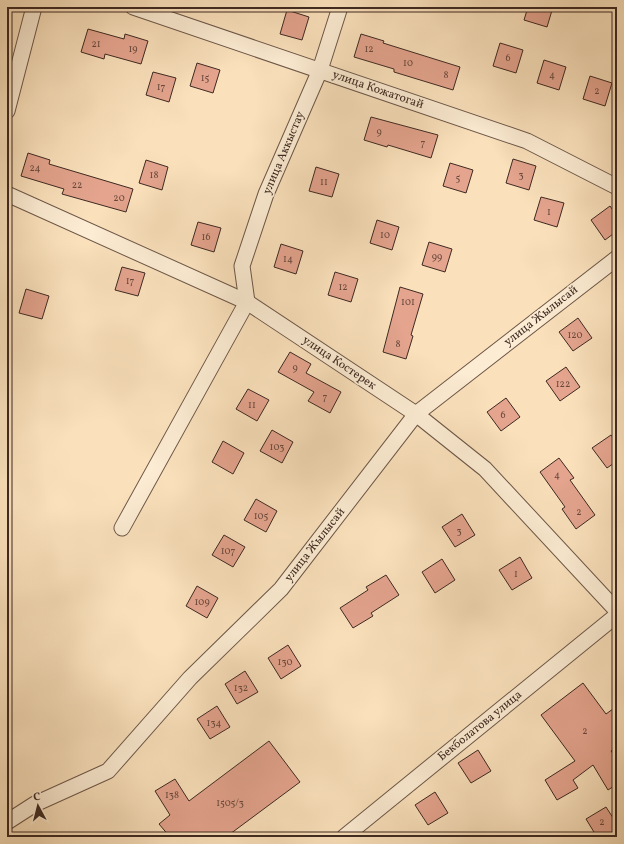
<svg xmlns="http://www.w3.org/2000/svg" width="624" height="844" font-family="Vollkorn,serif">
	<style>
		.building { fill: #e4a48e; stroke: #3e2921 }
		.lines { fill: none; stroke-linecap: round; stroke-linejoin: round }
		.minor-casing { stroke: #6d5748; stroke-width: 17 }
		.minor { stroke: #fcecd3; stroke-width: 15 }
		.labels { text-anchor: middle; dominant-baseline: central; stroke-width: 3.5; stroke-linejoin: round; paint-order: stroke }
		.number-label { font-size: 10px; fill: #68483c }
		.street-label { font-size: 12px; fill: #3e2921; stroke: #fcecd3 }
	</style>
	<rect width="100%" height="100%" fill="#fae1bc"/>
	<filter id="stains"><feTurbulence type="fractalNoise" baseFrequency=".005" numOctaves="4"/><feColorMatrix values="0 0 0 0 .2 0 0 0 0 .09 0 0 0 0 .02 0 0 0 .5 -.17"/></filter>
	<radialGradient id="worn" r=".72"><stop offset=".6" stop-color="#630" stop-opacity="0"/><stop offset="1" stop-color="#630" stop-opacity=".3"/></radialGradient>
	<g class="building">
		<path d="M 528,7 L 553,7 L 547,27 L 524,20 Z"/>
		<path d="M 287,10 L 309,17 L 302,40 L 280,34 Z"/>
		<path d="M 88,29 L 124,39 L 125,34 L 148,41 L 141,64 L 105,54 L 104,59 L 81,52 Z"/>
		<path d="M 361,34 L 384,41 L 383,43 L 460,67 L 453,90 L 394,72 L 394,69 L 354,57 Z"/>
		<path d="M 500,43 L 523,50 L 516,73 L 493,66 Z"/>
		<path d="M 544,60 L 566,67 L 559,90 L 537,83 Z"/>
		<path d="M 197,63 L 220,70 L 213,93 L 190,86 Z"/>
		<path d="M 153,72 L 176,78 L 169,102 L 146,95 Z"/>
		<path d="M 590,76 L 612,83 L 605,106 L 583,99 Z"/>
		<path d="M 371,117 L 438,135 L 431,158 L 388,145 L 387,147 L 364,140 Z"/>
		<path d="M 28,153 L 50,160 L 49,164 L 133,189 L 126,212 L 62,194 L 64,189 L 21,176 Z"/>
		<path d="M 513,159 L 536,166 L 529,190 L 506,183 Z"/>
		<path d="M 146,160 L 168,167 L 162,190 L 139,183 Z"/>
		<path d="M 450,163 L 473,170 L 466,193 L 443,186 Z"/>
		<path d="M 316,167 L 339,174 L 332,197 L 309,191 Z"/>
		<path d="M 541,197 L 564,203 L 557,227 L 534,220 Z"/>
		<path d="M 610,206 L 617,216 L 617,231 L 605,240 L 591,220 Z"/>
		<path d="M 377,220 L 399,227 L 392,250 L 370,243 Z"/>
		<path d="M 198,222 L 221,228 L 214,252 L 191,245 Z"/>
		<path d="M 429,242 L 452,249 L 445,272 L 422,265 Z"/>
		<path d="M 281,244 L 303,251 L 296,274 L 274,267 Z"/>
		<path d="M 122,267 L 145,273 L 138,296 L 115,290 Z"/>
		<path d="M 335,272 L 358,279 L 351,302 L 328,295 Z"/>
		<path d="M 400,287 L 423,294 L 411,335 L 413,336 L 406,359 L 383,352 Z"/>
		<path d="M 26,289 L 49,296 L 42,319 L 19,313 Z"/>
		<path d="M 578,318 L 592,338 L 573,351 L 559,332 Z"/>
		<path d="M 290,352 L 311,364 L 306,373 L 341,392 L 330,413 L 308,401 L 314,392 L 278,372 Z"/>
		<path d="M 566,367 L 580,387 L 560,401 L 546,381 Z"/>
		<path d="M 248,389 L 269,400 L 257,421 L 236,409 Z"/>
		<path d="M 506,398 L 520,417 L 501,431 L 487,412 Z"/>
		<path d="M 272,430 L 293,442 L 282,463 L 260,451 Z"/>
		<path d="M 611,435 L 617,442 L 617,461 L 607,468 L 592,448 Z"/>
		<path d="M 223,441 L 244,453 L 233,474 L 212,462 Z"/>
		<path d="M 559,458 L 574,478 L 570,480 L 595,515 L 576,529 L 562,509 L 565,507 L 540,472 Z"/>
		<path d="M 256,499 L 277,511 L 266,532 L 244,520 Z"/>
		<path d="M 462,514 L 475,535 L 455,547 L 442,527 Z"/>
		<path d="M 224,535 L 245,547 L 233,567 L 212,555 Z"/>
		<path d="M 520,557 L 532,578 L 512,590 L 499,570 Z"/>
		<path d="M 442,559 L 455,580 L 435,593 L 422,572 Z"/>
		<path d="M 386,575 L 399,595 L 371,613 L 373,616 L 353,628 L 340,608 L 368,590 L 366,587 Z"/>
		<path d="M 197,586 L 218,598 L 207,618 L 186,606 Z"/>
		<path d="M 288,645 L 301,666 L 281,679 L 268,658 Z"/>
		<path d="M 245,671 L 258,692 L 237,704 L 225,684 Z"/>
		<path d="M 583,683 L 606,714 L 617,706 L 617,746 L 611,751 L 617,759 L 617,784 L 608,790 L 593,765 L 573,780 L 578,788 L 557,800 L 545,780 L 575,761 L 541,715 Z"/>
		<path d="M 217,706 L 230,727 L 210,739 L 197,719 Z"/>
		<path d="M 269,741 L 300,782 L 226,837 L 170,837 L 159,824 L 170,815 L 155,791 L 175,779 L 189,801 Z"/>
		<path d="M 478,750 L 491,771 L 471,783 L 458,763 Z"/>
		<path d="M 435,792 L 448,813 L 428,825 L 415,805 Z"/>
		<path d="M 606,807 L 617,824 L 617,829 L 603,837 L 597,837 L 586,819 Z"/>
	</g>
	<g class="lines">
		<defs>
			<g id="minor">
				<path d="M 133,7 L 527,141 L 617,187"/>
				<path d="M 7,111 L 34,7"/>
				<path d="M 7,194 L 247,302 L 416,414 L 485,469 L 617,611"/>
				<path d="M 122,528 L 247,302 L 242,266 L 266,194 L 320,70 L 340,7"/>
				<path d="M 7,822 L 35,804 L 108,771 L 190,678 L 281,589 L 416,414 L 617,258"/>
				<path d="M 344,837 L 617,615"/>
			</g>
		</defs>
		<use href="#minor" class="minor-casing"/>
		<use href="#minor" class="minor"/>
	</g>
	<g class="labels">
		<g class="number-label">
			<text x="96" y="44">21</text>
			<text x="133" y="49">19</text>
			<text x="369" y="49">12</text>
			<text x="508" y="58">6</text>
			<text x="408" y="63">10</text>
			<text x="446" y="75">8</text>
			<text x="552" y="75">4</text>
			<text x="205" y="78">15</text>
			<text x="161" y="87">17</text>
			<text x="597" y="91">2</text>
			<text x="379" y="132">9</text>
			<text x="423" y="143">7</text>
			<text x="35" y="168">24</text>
			<text x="154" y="175">18</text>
			<text x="521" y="175">3</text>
			<text x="458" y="178">5</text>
			<text x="324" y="182">11</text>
			<text x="77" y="185">22</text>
			<text x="119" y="198">20</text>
			<text x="549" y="212">1</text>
			<text x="385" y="235">10</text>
			<text x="206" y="237">16</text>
			<text x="437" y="257">99</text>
			<text x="288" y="259">14</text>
			<text x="130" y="281">17</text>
			<text x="343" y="287">12</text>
			<text x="408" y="302">101</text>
			<text x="575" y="335">120</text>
			<text x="398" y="344">8</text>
			<text x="295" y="368">9</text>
			<text x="563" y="384">122</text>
			<text x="325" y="397">7</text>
			<text x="252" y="405">11</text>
			<text x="503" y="415">6</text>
			<text x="277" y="447">103</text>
			<text x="557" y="475">4</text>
			<text x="579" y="512">2</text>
			<text x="261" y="516">105</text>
			<text x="459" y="531">3</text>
			<text x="228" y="551">107</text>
			<text x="516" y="574">1</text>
			<text x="202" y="602">109</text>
			<text x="285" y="662">130</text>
			<text x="241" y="688">132</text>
			<text x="214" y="723">134</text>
			<text x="585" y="731">2</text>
			<text x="172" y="795">138</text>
			<text x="230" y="803">1505/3</text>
			<text x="602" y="822">2</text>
		</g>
		<g class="street-label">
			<text transform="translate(378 90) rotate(19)">улица Кожатогай</text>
			<text transform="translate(284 153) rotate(-67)">улица Аккыстау</text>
			<text transform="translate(541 316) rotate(-38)">улица Жылысай</text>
			<text transform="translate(339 363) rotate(34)">улица Костерек</text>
			<text transform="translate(315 545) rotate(-52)">улица Жылысай</text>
			<text transform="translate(480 726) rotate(-39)">Бекболатова улица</text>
		</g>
	</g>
	<rect width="624" height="844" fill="none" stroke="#fae1bc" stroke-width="24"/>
	<rect x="8" y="8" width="608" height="828" fill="none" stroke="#3e2921" stroke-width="2"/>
	<rect x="12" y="12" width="600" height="820" fill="none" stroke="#3e2921"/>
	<g transform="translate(38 806) rotate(353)" stroke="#fcecd3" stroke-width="3" paint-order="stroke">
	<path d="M0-3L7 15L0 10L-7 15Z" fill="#3e2921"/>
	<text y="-6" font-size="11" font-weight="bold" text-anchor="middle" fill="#3e2921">С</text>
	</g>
	<rect width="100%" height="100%" filter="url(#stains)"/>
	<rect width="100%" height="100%" fill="url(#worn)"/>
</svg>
